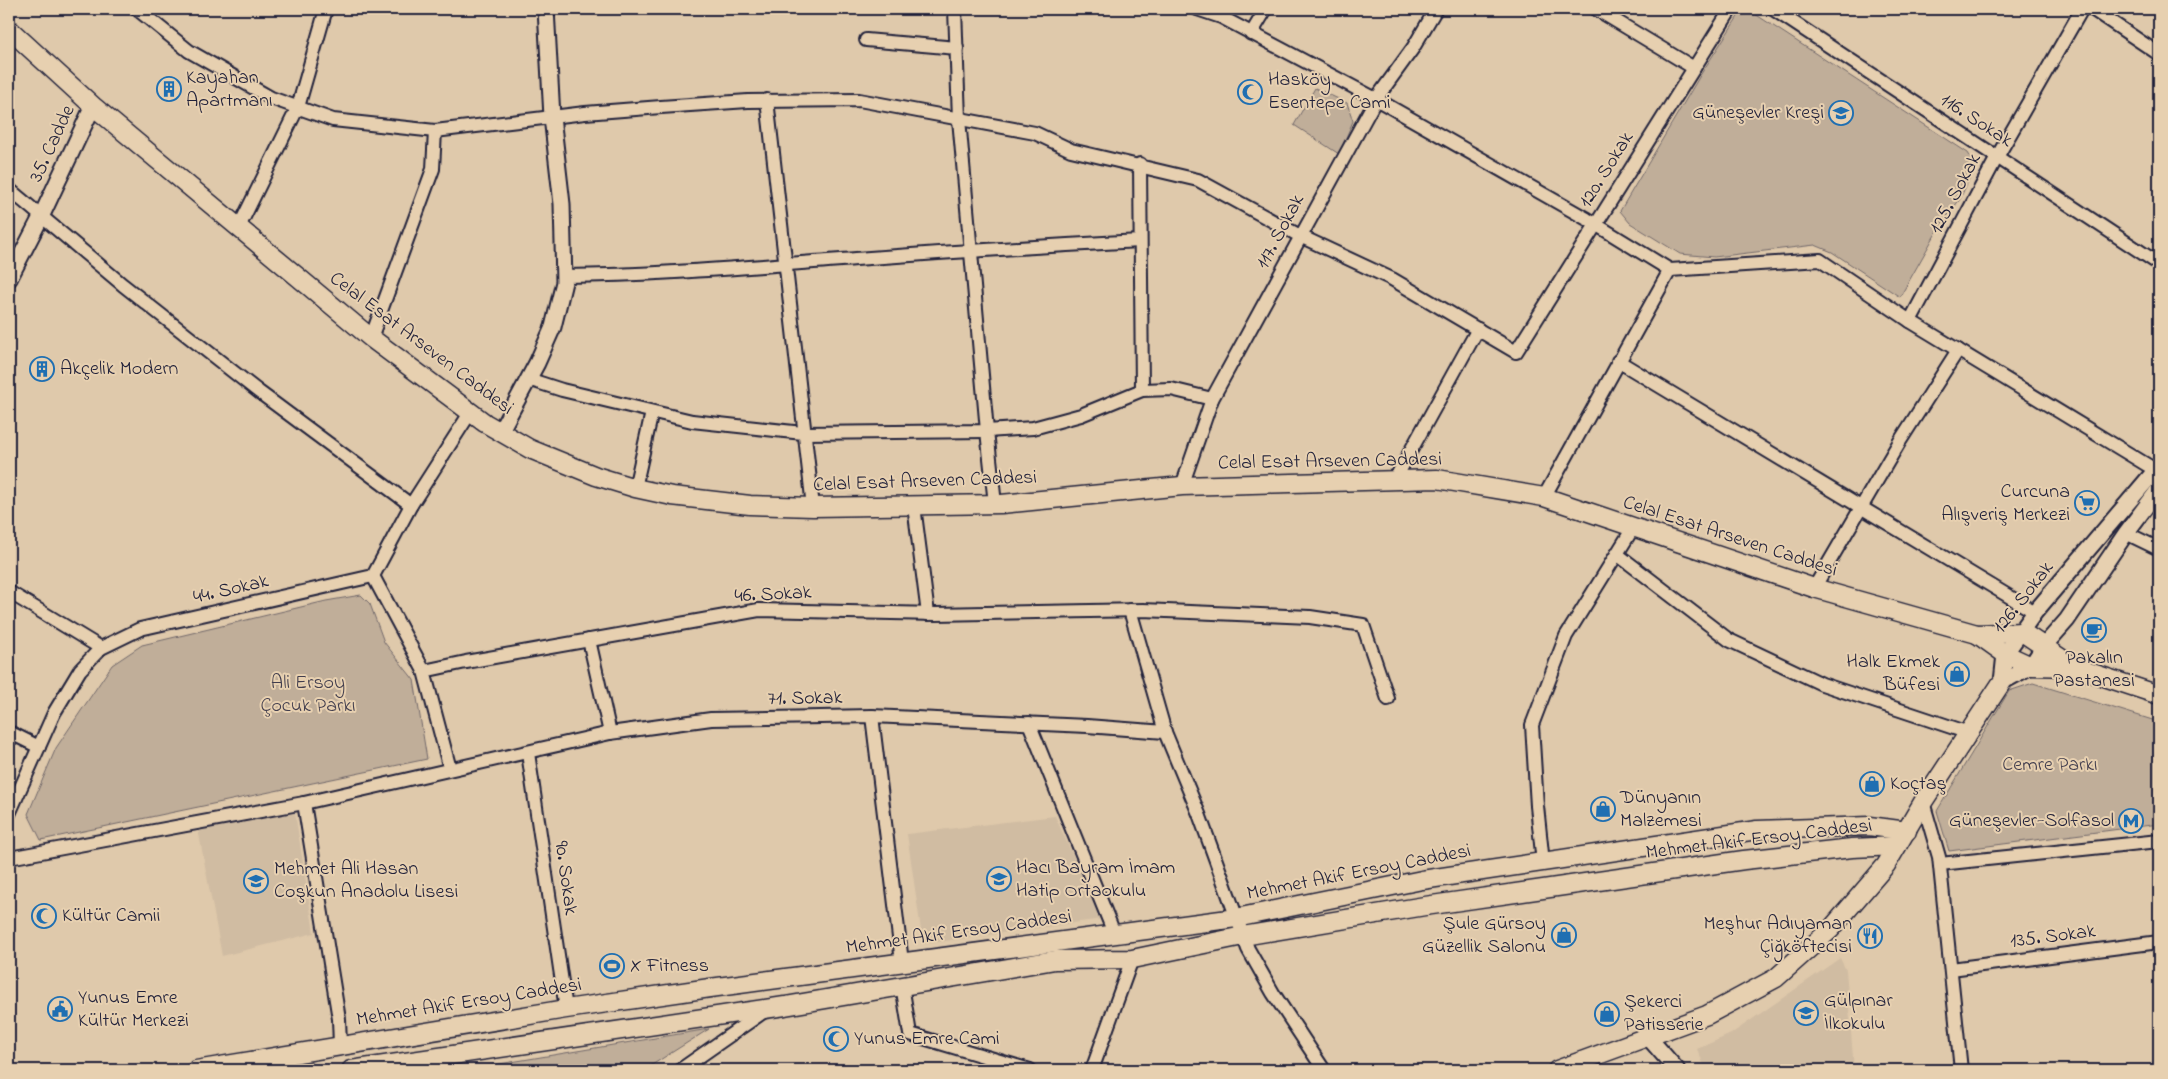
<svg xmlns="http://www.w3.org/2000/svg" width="2168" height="1079" font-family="'Indie Flower',sans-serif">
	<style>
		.built { fill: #d0bca2 }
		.green { fill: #c0ae99; stroke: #71686a }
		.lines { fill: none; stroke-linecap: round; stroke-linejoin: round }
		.minor-casing { stroke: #22223b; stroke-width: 16 }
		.tertiary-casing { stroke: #22223b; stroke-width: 19 }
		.secondary-casing { stroke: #22223b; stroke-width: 21 }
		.minor { stroke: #e7d0b0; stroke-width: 12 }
		.tertiary { stroke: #e7d0b0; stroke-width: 15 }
		.secondary { stroke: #e7d0b0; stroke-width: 18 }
		.labels { text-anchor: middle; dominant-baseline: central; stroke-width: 4; stroke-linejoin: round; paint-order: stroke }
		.poi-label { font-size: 20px; fill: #22223b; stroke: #e7d0b0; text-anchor: start }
		.street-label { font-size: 20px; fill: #22223b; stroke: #e7d0b0 }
		.park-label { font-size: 20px; fill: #423e4e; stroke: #e7d0b0 }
	</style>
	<rect width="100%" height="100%" fill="#dfc9ab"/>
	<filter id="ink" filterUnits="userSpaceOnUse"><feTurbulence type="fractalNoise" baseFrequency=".02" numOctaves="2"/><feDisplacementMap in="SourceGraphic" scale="10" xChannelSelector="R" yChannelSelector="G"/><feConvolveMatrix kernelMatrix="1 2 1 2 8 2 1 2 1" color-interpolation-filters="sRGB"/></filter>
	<g filter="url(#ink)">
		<g class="built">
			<path d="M 295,813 L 314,933 L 222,956 L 198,829 Z"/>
			<path d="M 1055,816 L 1102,919 L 923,944 L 907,834 Z"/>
			<path d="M 1840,958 L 1846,970 L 1854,1070 L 1706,1070 L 1697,1049 L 1731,1034 Z"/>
		</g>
		<g class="green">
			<path d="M 1755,14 L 1968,153 L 1975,165 L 1960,199 L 1940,226 L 1900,297 L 1832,252 L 1815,245 L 1714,257 L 1680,254 L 1630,223 L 1620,211 L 1701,74 L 1739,15 Z"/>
			<path d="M 1315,88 L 1347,103 L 1353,121 L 1339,154 L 1294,125 Z"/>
			<path d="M 361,595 L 370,604 L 384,642 L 414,680 L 427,759 L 41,840 L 28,814 L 56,748 L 112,665 L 142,645 L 326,601 Z"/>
			<path d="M 2033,683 L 2159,722 L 2159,824 L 1949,851 L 1937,811 L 2009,691 Z"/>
			<path d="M 709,1029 L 644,1070 L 463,1070 Z"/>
		</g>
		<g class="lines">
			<defs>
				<g id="minor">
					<path d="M 137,9 L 189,51 L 271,98 L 333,120 L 435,131 L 585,113 L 661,107 L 748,101 L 859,100 L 1035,133 L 1071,150 L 1198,180 L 1300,236 L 1392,279 L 1516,352 L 1731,9"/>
					<path d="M 1197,9 L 1221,17 L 1376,99 L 1587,219 L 1670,270 L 1820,260 L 1910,321 L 2157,471"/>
					<path d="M 1596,9 L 1694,68"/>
					<path d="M 1773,9 L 2159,264"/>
					<path d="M 2092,9 L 2159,54"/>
					<path d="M 1251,34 L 1266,9"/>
					<path d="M 866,40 L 957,48"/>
					<path d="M 767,100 L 813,507"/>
					<path d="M 9,189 L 123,285 L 259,392 L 411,505"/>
					<path d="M 239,227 L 298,107 L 326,9"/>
					<path d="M 564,276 C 662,275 758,266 856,259 C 950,252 1045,246 1140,241"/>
					<path d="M 1910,321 L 1997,157 L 2082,9"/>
					<path d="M 371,338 L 433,169 L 435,131"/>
					<path d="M 1618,361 L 2035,612"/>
					<path d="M 528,379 L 562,390 L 692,421 L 803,433 L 987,431 L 959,119 L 955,9"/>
					<path d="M 1142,390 L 1171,389 L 1212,399"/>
					<path d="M 1394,481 L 1478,329"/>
					<path d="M 1182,486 L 1212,399 L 1376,99 L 1413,48 L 1436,9"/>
					<path d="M 635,488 L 652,412"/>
					<path d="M 1544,497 L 1670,270"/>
					<path d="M 995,504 L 987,431 L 1033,428 L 1081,415 L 1142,390 L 1140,164"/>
					<path d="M 914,506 L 928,614"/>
					<path d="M 2126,533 L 2159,549"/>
					<path d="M 1617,554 L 1729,640 L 1822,684 L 1969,733"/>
					<path d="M 373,576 L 424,671 L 450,769"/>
					<path d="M 1814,588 L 1900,441 L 1958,350"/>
					<path d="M 9,592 L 101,648"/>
					<path d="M 1130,610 L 1165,732 L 1199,814 L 1248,949 L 1273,993 L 1324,1070"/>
					<path d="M 589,640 L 610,733"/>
					<path d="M 424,671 L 466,662 L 759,610 L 936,614 L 1143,610 L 1310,617 L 1363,625 L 1388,699"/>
					<path d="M 872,716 L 902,962"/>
					<path d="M 1029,723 L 1114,933"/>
					<path d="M 9,732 L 39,747"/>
					<path d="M 528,753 L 566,1009"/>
					<path d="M 1923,802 L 1939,857 L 1961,1070"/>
					<path d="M 304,803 L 339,1019 L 340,1045"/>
					<path d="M 9,814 L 54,713 L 80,670 L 101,648 L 140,629 L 373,576 L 411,505 L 470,413"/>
					<path d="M 9,858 L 304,803 L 610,733 L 711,719 L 872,716 L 1087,726 L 1165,732"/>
					<path d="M 1543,863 L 1537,806 L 1532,725 L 1566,636 L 1633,528"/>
					<path d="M 1940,864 L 2159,841"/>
					<path d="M 1951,969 L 2159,942"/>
					<path d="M 902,985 L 910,1034 L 1030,1070"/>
					<path d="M 680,1070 L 766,1010"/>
					<path d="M 1092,1070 L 1132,959"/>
				</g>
				<g id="tertiary">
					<path d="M 9,279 L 41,217 L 93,106"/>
					<path d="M 500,432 L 537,363 L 553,327 L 564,282 L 562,204 L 552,117 L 546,9"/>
					<path d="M 2002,682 L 2005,654 L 2035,612 L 2159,466"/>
					<path d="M 2002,682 L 2031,666 L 2044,646 L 2067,620 L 2126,533 L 2159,489"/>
					<path d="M 1649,1038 L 1677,1070"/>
				</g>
				<g id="secondary">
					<path d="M 9,29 L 93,106 L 371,338 L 485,423 L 530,449 L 596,476 L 635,488 L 672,496 L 750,505 L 813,507 L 1001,504 L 1182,486 L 1437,479 L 1544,497 L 1814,588 L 1977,634 L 2022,632 L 2074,667"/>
					<path d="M 1977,634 L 2005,654 L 2031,666 L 2074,667 L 2159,695"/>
					<path d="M 196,1070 L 566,1009 L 710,988 L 1236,918 L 1422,880 L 1757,830 L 1869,826 L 1907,831"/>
					<path d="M 351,1070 L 785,1006 L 1055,960 L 1132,959 L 1243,936 L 1425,906 L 1744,860 L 1852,848 L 1897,846"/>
					<path d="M 1557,1070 L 1707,1015 L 1776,978 L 1831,929 L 1886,865 L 1923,802 L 2002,682"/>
				</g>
			</defs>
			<use href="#minor" class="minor-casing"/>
			<use href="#tertiary" class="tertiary-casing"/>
			<use href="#secondary" class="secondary-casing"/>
			<use href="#minor" class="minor"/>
			<use href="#tertiary" class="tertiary"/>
			<use href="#secondary" class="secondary"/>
		</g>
	</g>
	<defs>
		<symbol id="building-ring" viewBox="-11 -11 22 22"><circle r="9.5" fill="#e7d0b0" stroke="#1f6fb2" stroke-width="1.5"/><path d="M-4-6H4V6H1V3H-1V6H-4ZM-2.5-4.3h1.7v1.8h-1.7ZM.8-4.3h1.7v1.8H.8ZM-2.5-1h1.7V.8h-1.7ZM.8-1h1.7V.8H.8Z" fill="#1f6fb2"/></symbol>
		<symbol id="mosque-ring" viewBox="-11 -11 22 22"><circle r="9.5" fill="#e7d0b0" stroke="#1f6fb2" stroke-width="1.5"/><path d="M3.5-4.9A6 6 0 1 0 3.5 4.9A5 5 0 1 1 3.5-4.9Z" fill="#1f6fb2"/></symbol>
		<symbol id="school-ring" viewBox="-11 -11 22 22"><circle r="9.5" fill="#e7d0b0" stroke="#1f6fb2" stroke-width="1.5"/><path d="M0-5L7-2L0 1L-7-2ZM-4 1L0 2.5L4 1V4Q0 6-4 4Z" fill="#1f6fb2"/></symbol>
		<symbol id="supermarket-ring" viewBox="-11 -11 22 22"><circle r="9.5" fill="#e7d0b0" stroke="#1f6fb2" stroke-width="1.5"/><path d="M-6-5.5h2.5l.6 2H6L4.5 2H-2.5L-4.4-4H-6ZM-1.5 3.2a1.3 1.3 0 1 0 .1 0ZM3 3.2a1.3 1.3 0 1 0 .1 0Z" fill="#1f6fb2"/></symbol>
		<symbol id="cafe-ring" viewBox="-11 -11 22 22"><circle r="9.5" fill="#e7d0b0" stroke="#1f6fb2" stroke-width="1.5"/><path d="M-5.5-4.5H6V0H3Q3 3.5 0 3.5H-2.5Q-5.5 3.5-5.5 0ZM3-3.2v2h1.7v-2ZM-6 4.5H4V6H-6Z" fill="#1f6fb2"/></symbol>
		<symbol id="shop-ring" viewBox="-11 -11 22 22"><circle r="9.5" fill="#e7d0b0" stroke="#1f6fb2" stroke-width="1.5"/><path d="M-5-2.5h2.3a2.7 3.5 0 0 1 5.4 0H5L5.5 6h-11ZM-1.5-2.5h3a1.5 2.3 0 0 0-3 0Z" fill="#1f6fb2"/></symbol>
		<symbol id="metro-ring" viewBox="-11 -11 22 22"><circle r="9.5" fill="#e7d0b0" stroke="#1f6fb2" stroke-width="1.5"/><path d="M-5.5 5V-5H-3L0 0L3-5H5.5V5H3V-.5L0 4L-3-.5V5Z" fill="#1f6fb2"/></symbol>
		<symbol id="restaurant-ring" viewBox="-11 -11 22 22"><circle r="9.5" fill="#e7d0b0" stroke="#1f6fb2" stroke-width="1.5"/><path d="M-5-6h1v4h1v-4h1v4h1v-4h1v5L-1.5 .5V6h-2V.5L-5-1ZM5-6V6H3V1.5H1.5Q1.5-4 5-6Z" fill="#1f6fb2"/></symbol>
		<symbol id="stadium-ring" viewBox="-11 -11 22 22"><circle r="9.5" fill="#e7d0b0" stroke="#1f6fb2" stroke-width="1.5"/><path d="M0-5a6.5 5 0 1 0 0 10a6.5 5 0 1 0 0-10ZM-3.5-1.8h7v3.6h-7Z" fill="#1f6fb2"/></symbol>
		<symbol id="civic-ring" viewBox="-11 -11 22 22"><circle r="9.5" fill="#e7d0b0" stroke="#1f6fb2" stroke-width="1.5"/><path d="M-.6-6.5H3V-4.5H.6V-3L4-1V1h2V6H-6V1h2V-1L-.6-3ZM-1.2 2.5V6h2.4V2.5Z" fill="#1f6fb2"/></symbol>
	</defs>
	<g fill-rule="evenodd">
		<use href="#building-ring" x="155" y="75" width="28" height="28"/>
		<use href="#mosque-ring" x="1236" y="78" width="28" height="28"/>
		<use href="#school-ring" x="1827" y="99" width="28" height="28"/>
		<use href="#building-ring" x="28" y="355" width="28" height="28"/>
		<use href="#supermarket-ring" x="2073" y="489" width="28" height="28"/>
		<use href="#cafe-ring" x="2080" y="616" width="28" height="28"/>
		<use href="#shop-ring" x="1943" y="660" width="28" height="28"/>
		<use href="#shop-ring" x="1858" y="770" width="28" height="28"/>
		<use href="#shop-ring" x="1589" y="795" width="28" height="28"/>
		<use href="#metro-ring" x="2117" y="807" width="28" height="28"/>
		<use href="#school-ring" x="985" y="865" width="28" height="28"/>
		<use href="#school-ring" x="242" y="867" width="28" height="28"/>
		<use href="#mosque-ring" x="30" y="902" width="28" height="28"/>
		<use href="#shop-ring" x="1550" y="921" width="28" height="28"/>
		<use href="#restaurant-ring" x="1856" y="922" width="28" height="28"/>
		<use href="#stadium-ring" x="598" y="952" width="28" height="28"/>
		<use href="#civic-ring" x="46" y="995" width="28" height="28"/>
		<use href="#school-ring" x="1792" y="999" width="28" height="28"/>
		<use href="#shop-ring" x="1593" y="1000" width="28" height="28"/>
		<use href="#mosque-ring" x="822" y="1025" width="28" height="28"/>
	</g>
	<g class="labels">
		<g class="poi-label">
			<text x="186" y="78">Kayahan<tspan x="186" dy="23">Apartmanı</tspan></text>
			<text x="1268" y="80">Hasköy<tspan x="1268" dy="23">Esentepe Cami</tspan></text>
			<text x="1824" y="113" text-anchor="end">Güneşevler Kreşi</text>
			<text x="60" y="369">Akçelik Modern</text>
			<text x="2070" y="492" text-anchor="end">Curcuna<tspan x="2070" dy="23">Alışveriş Merkezi</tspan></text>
			<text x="2094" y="658" text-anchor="middle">Pakalın<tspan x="2094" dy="23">Pastanesi</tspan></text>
			<text x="1940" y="662" text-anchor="end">Halk Ekmek<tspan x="1940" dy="23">Büfesi</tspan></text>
			<text x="1890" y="784">Koçtaş</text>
			<text x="1620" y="798">Dünyanın<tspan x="1620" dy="23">Malzemesi</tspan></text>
			<text x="2114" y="821" text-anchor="end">Güneşevler-Solfasol</text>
			<text x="1016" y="868">Hacı Bayram İmam<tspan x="1016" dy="23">Hatip Ortaokulu</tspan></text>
			<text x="274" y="869">Mehmet Ali Hasan<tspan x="274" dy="23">Coşkun Anadolu Lisesi</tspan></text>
			<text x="62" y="916">Kültür Camii</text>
			<text x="1546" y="924" text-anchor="end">Şule Gürsoy<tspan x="1546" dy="23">Güzellik Salonu</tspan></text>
			<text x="1852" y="924" text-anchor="end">Meşhur Adıyaman<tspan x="1852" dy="23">Çiğköftecisi</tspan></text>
			<text x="630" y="966">X Fitness</text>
			<text x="78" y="998">Yunus Emre<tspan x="78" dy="23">Kültür Merkezi</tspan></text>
			<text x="1824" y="1001">Gülpınar<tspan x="1824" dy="23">İlkokulu</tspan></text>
			<text x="1624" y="1002">Şekerci<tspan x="1624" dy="23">Patisserie</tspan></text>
			<text x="854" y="1039">Yunus Emre Cami</text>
		</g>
		<g class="street-label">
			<text transform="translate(1976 121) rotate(33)">116. Sokak</text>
			<text transform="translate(53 144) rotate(-65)">35. Cadde</text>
			<text transform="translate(1607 170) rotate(-58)">120. Sokak</text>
			<text transform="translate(1956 194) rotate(-62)">125. Sokak</text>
			<text transform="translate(1281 232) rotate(-62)">117. Sokak</text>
			<text transform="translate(421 344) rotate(37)">Celal Esat Arseven Caddesi</text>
			<text transform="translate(1330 462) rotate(-1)">Celal Esat Arseven Caddesi</text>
			<text transform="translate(925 482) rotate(-2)">Celal Esat Arseven Caddesi</text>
			<text transform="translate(1730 537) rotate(18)">Celal Esat Arseven Caddesi</text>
			<text transform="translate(231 590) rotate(-13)">44. Sokak</text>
			<text transform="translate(773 595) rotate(-3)">46. Sokak</text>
			<text transform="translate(2024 598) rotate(-52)">126. Sokak</text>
			<text transform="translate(805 699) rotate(-1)">71. Sokak</text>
			<text transform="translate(1759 840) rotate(-7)">Mehmet Akif Ersoy Caddesi</text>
			<text transform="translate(1359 873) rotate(-11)">Mehmet Akif Ersoy Caddesi</text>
			<text transform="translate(565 878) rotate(82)">90. Sokak</text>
			<text transform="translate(959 933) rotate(-8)">Mehmet Akif Ersoy Caddesi</text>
			<text transform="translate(2053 937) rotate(-7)">135. Sokak</text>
			<text transform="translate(469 1003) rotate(-9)">Mehmet Akif Ersoy Caddesi</text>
		</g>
		<g class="park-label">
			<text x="308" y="683">Ali Ersoy<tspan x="308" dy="23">Çocuk Parkı</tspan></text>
			<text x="2050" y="765">Cemre Parkı</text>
		</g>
	</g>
	<rect width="2168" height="1079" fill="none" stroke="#e7d0b0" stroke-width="30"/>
	<rect x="15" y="15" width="2138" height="1049" fill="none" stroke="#22223b" stroke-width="2" filter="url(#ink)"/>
</svg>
